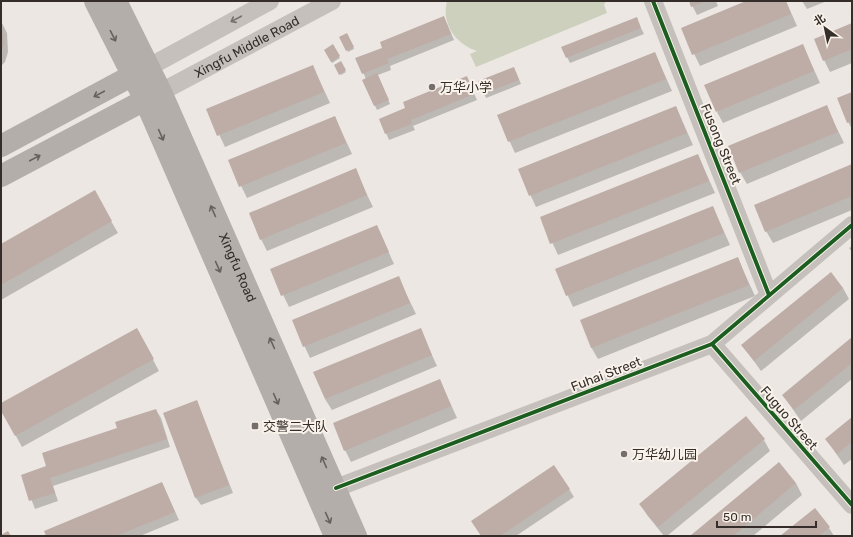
<svg xmlns="http://www.w3.org/2000/svg" width="853" height="537" font-family="Rubik,'Noto Sans SC',sans-serif">
	<style>
		.green { fill: #ccd0bd }
		.shadow { fill: #0003 }
		.building { fill: #beada6 }
		.lines { fill: none; stroke-linecap: round; stroke-linejoin: round }
		.minor { stroke: #c5c0bb; stroke-width: 18 }
		.major { stroke: #b3aeaa; stroke-width: 22 }
		.cycleway-casing { stroke: #f8f2ea; stroke-width: 6 }
		.cycleway { stroke: #1b5e20; stroke-width: 4 }
		.oneway { stroke: #766f6b }
		.oneway2 { stroke: #67615d }
		.poi-dot { fill: #756e6a; stroke: #f8f2ea; stroke-width: 1.5 }
		.labels { text-anchor: middle; dominant-baseline: central; stroke-width: 4; stroke-linejoin: round; paint-order: stroke }
		.street-label { font-size: 13px; fill: #352d29; stroke: #f8f2ea }
		.poi-label { font-size: 13px; fill: #352d29; stroke: #f8f2ea; text-anchor: start }
	</style>
	<rect width="100%" height="100%" fill="#ece7e2"/>
	<path class="green" d="M 447,1 L 606,1 L 604,5 L 607,13 L 476,67 L 470,54 L 477,51 C 456,44 441,24 447,1 Z"/>
	<g class="shadow">
		<path d="M 690,1 L 716,1 L 718,6 L 697,15 Z"/>
		<path d="M 749,1 L 786,1 L 797,26 L 700,66 L 682,29 Z"/>
		<path d="M 802,1 L 827,1 L 807,9 Z"/>
		<path d="M 636,18 L 644,34 L 570,63 L 567,57 Z"/>
		<path d="M 1,21 L 7,33 L 8,52 L 5,62 L 1,66 Z"/>
		<path d="M 447,24 L 454,40 L 390,66 L 391,70 L 378,75 L 390,104 L 377,110 L 363,80 L 366,79 L 357,59 Z"/>
		<path d="M 852,25 L 852,63 L 830,72 L 824,60 Z"/>
		<path d="M 347,34 L 354,49 L 348,52 L 341,37 Z"/>
		<path d="M 803,45 L 820,83 L 723,123 L 717,112 Z"/>
		<path d="M 332,46 L 340,58 L 332,63 L 325,50 Z"/>
		<path d="M 655,53 L 672,91 L 515,153 L 498,116 Z"/>
		<path d="M 340,63 L 346,72 L 341,75 L 335,66 Z"/>
		<path d="M 313,66 L 330,103 L 225,147 L 207,109 Z"/>
		<path d="M 516,72 L 521,84 L 486,98 L 479,82 Z"/>
		<path d="M 467,78 L 477,100 L 413,126 L 415,130 L 389,140 L 380,119 L 406,108 Z"/>
		<path d="M 852,93 L 852,129 L 848,122 Z"/>
		<path d="M 826,106 L 844,143 L 747,184 L 740,172 Z"/>
		<path d="M 676,107 L 693,145 L 536,207 L 519,170 Z"/>
		<path d="M 335,117 L 352,154 L 247,198 L 229,161 Z"/>
		<path d="M 698,155 L 715,193 L 558,255 L 541,218 Z"/>
		<path d="M 852,165 L 852,210 L 773,243 L 766,231 Z"/>
		<path d="M 355,170 L 373,207 L 267,251 L 261,239 Z"/>
		<path d="M 94,192 L 118,233 L 1,300 L 1,245 Z"/>
		<path d="M 713,207 L 730,245 L 573,307 L 556,270 Z"/>
		<path d="M 377,226 L 394,264 L 289,307 L 271,270 Z"/>
		<path d="M 852,246 L 852,252 L 849,248 Z"/>
		<path d="M 738,259 L 755,296 L 598,359 L 591,347 Z"/>
		<path d="M 398,277 L 416,314 L 310,358 L 293,321 Z"/>
		<path d="M 843,288 L 849,299 L 761,371 L 743,346 Z"/>
		<path d="M 420,329 L 437,366 L 332,410 L 325,399 Z"/>
		<path d="M 852,339 L 852,379 L 801,421 L 783,395 Z"/>
		<path d="M 143,341 L 159,371 L 22,447 L 1,409 L 1,404 Z"/>
		<path d="M 440,380 L 457,418 L 351,462 L 345,450 Z"/>
		<path d="M 197,401 L 233,493 L 201,505 L 196,498 Z"/>
		<path d="M 156,410 L 161,418 L 170,447 L 53,486 L 58,501 L 35,509 L 22,475 L 47,467 Z"/>
		<path d="M 852,418 L 852,459 L 844,465 L 826,439 Z"/>
		<path d="M 764,440 L 770,451 L 667,536 L 664,536 L 647,515 L 640,504 Z"/>
		<path d="M 162,483 L 179,520 L 140,536 L 47,536 Z"/>
		<path d="M 796,483 L 802,495 L 753,536 L 692,536 Z"/>
		<path d="M 569,489 L 574,497 L 516,536 L 482,536 Z"/>
		<path d="M 829,528 L 834,536 L 782,536 Z"/>
	</g>
	<g class="building">
		<path d="M 689,1 L 706,1 L 691,7 Z"/>
		<path d="M 746,1 L 786,1 L 791,14 L 692,55 L 681,28 Z"/>
		<path d="M 444,16 L 451,34 L 387,59 L 389,63 L 362,74 L 355,58 L 382,48 L 380,42 Z"/>
		<path d="M 637,17 L 641,28 L 566,58 L 561,47 Z"/>
		<path d="M 1,20 L 4,43 L 1,52 Z"/>
		<path d="M 852,23 L 852,49 L 823,61 L 814,39 Z"/>
		<path d="M 347,33 L 354,47 L 346,51 L 339,37 Z"/>
		<path d="M 333,44 L 340,56 L 331,62 L 324,50 Z"/>
		<path d="M 803,44 L 814,71 L 716,112 L 704,85 Z"/>
		<path d="M 655,52 L 666,79 L 508,142 L 497,115 Z"/>
		<path d="M 341,61 L 346,70 L 339,75 L 334,65 Z"/>
		<path d="M 313,65 L 324,92 L 217,136 L 206,109 Z"/>
		<path d="M 514,67 L 519,80 L 483,94 L 478,81 Z"/>
		<path d="M 377,73 L 389,100 L 374,106 L 362,80 Z"/>
		<path d="M 467,76 L 474,94 L 411,120 L 412,124 L 385,134 L 379,119 L 405,108 L 403,102 Z"/>
		<path d="M 852,92 L 852,121 L 847,123 L 837,98 Z"/>
		<path d="M 827,105 L 838,132 L 739,173 L 728,146 Z"/>
		<path d="M 676,106 L 687,133 L 529,196 L 518,169 Z"/>
		<path d="M 335,116 L 346,143 L 239,187 L 228,160 Z"/>
		<path d="M 698,154 L 709,181 L 550,244 L 540,217 Z"/>
		<path d="M 852,164 L 852,196 L 765,232 L 754,205 Z"/>
		<path d="M 356,168 L 367,195 L 260,240 L 249,213 Z"/>
		<path d="M 95,190 L 112,221 L 1,285 L 1,244 Z"/>
		<path d="M 713,206 L 724,233 L 566,296 L 555,269 Z"/>
		<path d="M 377,225 L 389,252 L 281,296 L 270,269 Z"/>
		<path d="M 738,257 L 749,285 L 591,348 L 580,320 Z"/>
		<path d="M 831,272 L 843,288 L 754,361 L 741,345 Z"/>
		<path d="M 399,276 L 410,303 L 303,347 L 292,320 Z"/>
		<path d="M 137,328 L 154,359 L 15,436 L 1,411 L 1,403 Z"/>
		<path d="M 421,328 L 432,355 L 325,399 L 313,372 Z"/>
		<path d="M 852,337 L 852,363 L 794,410 L 782,395 Z"/>
		<path d="M 440,379 L 451,406 L 344,451 L 333,423 Z"/>
		<path d="M 197,400 L 229,485 L 195,498 L 163,413 Z"/>
		<path d="M 156,409 L 167,439 L 50,478 L 55,493 L 29,501 L 21,475 L 46,466 L 42,453 L 117,428 L 115,422 Z"/>
		<path d="M 746,416 L 765,439 L 658,527 L 639,504 Z"/>
		<path d="M 852,417 L 852,442 L 837,454 L 825,439 Z"/>
		<path d="M 779,462 L 796,483 L 733,536 L 690,536 Z"/>
		<path d="M 554,465 L 570,489 L 500,536 L 481,536 L 471,521 Z"/>
		<path d="M 162,482 L 175,512 L 116,536 L 46,536 L 44,531 Z"/>
		<path d="M 815,508 L 830,527 L 819,536 L 780,536 Z"/>
		<path d="M 8,531 L 11,536 L 1,536 L 1,535 Z"/>
	</g>
	<g class="lines">
		<g class="minor">
			<path d="M 653,1 L 769,295"/>
			<path d="M 149,67 L 270,1"/>
			<path id="s1" d="M 161,92 L 332,1"/>
			<path d="M 712,344 L 852,505"/>
			<path d="M 336,488 L 712,344 L 852,225"/>
		</g>
		<g class="major">
			<path d="M 95,1 L 145,100 L 335,536"/>
			<path id="s2" d="M 116,1 L 161,92 L 356,536"/>
			<path d="M 1,146 L 146,68"/>
			<path d="M 1,176 L 158,93"/>
		</g>
		<defs>
			<g id="cycleway">
				<path d="M 653,1 L 769,295"/>
				<path d="M 712,344 L 852,505"/>
				<path d="M 336,488 L 712,344 L 852,225"/>
			</g>
		</defs>
		<use href="#cycleway" class="cycleway-casing"/>
		<use href="#cycleway" class="cycleway"/>
	</g>
	<defs><path id="oneway-shaft" d="M-6 0H5M1.5-3L5.5 0L1.5 3" fill="none" stroke-width="1.6" stroke-linecap="round" stroke-linejoin="round"/></defs>
	<use class="oneway" href="#oneway-shaft" transform="translate(236 19) rotate(152)"/>
	<g class="oneway2">
		<use href="#oneway-shaft" transform="translate(113 36) rotate(63)"/>
		<use href="#oneway-shaft" transform="translate(99 94) rotate(152)"/>
		<use href="#oneway-shaft" transform="translate(161 135) rotate(66)"/>
		<use href="#oneway-shaft" transform="translate(35 158) rotate(-28)"/>
		<use href="#oneway-shaft" transform="translate(213 211) rotate(-114)"/>
		<use href="#oneway-shaft" transform="translate(218 267) rotate(66)"/>
		<use href="#oneway-shaft" transform="translate(272 343) rotate(-114)"/>
		<use href="#oneway-shaft" transform="translate(276 399) rotate(66)"/>
		<use href="#oneway-shaft" transform="translate(324 462) rotate(-114)"/>
		<use href="#oneway-shaft" transform="translate(328 518) rotate(66)"/>
	</g>
	<g class="poi-dot">
		<circle cx="432" cy="87" r="4"/>
		<rect x="251" y="422" width="8" height="8" rx="2"/>
		<circle cx="624" cy="454" r="4"/>
	</g>
	<g class="labels">
		<g class="street-label">
			<text stroke="none"><textPath href="#s1" startOffset="97">Xingfu Middle Road</textPath></text>
			<text transform="translate(721 144) rotate(68)">Fusong Street</text>
			<text stroke="none"><textPath href="#s2" startOffset="293">Xingfu Road</textPath></text>
			<text transform="translate(606 374) rotate(-21)">Fuhai Street</text>
			<text transform="translate(789 418) rotate(49)">Fuguo Street</text>
		</g>
		<g class="poi-label">
			<text x="440" y="87">万华小学</text>
			<text x="263" y="426">交警二大队</text>
			<text x="632" y="454">万华幼儿园</text>
		</g>
	</g>
	<rect width="853" height="537" fill="none" stroke="#352d29" stroke-width="4"/>
	<g transform="translate(825 28) rotate(327)" stroke="#f8f2ea" stroke-width="3" paint-order="stroke">
	<path d="M0-3L7 15L0 10L-7 15Z" fill="#352d29"/>
	<text y="-6" font-size="11" font-weight="bold" text-anchor="middle" fill="#352d29">北</text>
	</g>
	<path d="M717 521v6h99v-6" fill="none" stroke="#352d29" stroke-width="2"/>
	<text x="723" y="521" font-size="12" fill="#352d29" stroke="#f8f2ea" stroke-width="3" paint-order="stroke">50 m</text>
</svg>
